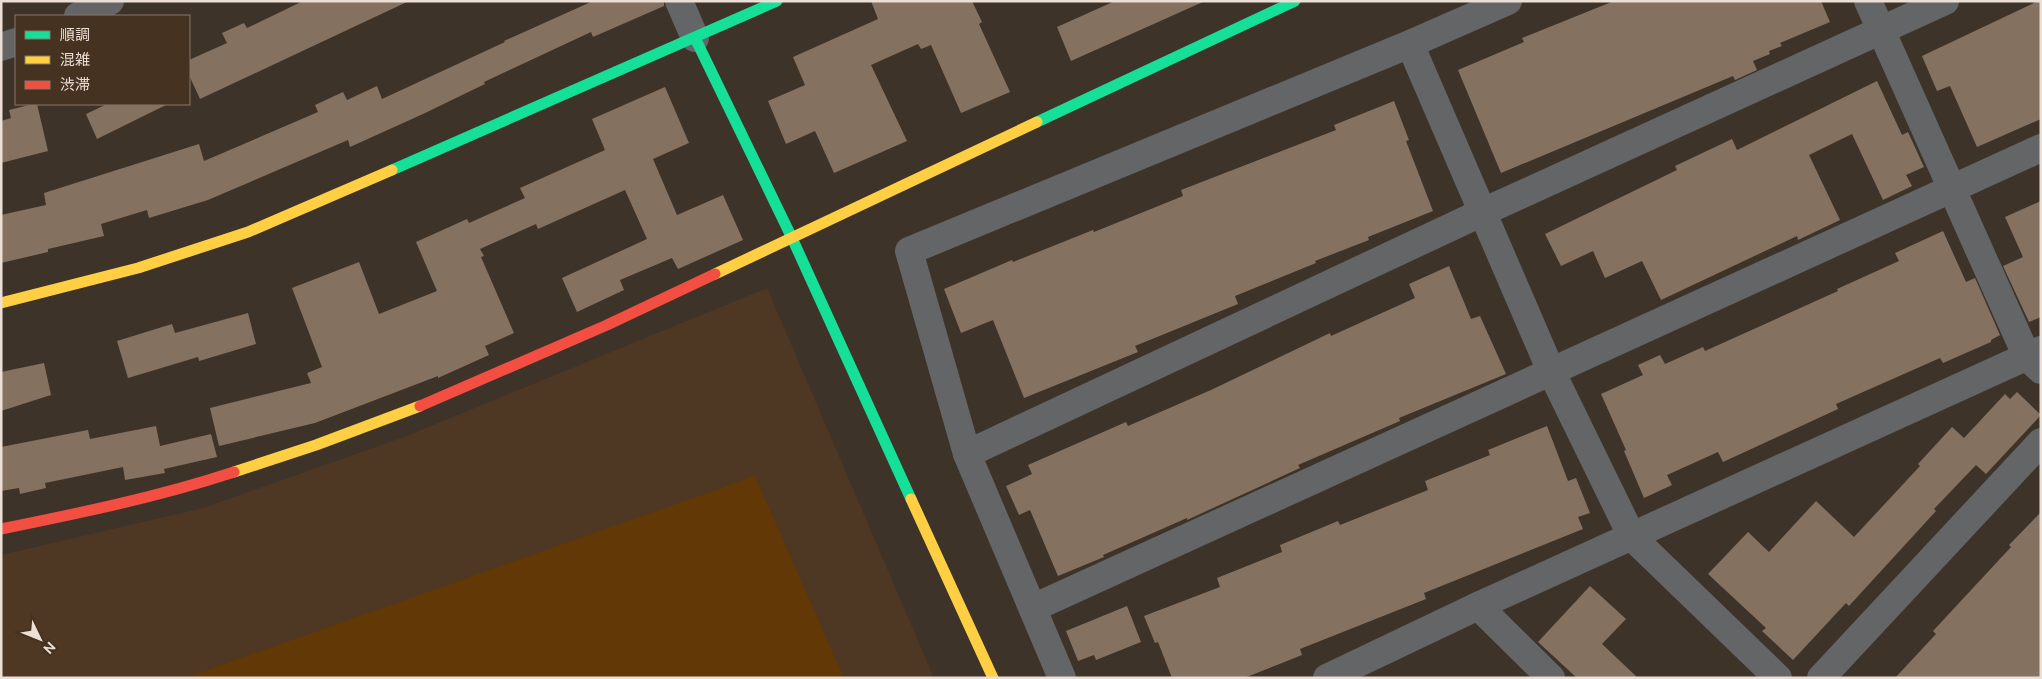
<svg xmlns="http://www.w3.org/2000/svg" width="2042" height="679" font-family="Ubuntu,'Noto Sans JP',sans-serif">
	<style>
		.built { fill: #4e3723 }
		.green { fill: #623806 }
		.building { fill: #85715f }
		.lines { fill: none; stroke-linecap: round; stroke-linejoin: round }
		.street { stroke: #636566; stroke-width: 28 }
		.fast { stroke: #16e098; stroke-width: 11 }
		.slow { stroke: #ffcf43; stroke-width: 11 }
		.jam { stroke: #f24e42; stroke-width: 11 }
	</style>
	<rect width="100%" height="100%" fill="#3e3329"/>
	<path class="built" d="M 767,288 L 934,678 L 1,678 L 1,555 L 203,508 L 404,437 Z"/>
	<path class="green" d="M 755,476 L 844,678 L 185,678 Z"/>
	<g class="building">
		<path d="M 303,1 L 409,1 L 200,99 L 189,75 L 189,60 L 227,43 L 222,33 L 244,23 L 247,28 Z"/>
		<path d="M 593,1 L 664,1 L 664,6 L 593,37 L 591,32 L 484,82 L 485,84 L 423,114 L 350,147 L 348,140 L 208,200 L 149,218 L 147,210 L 101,224 L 104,236 L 48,249 L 48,252 L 1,263 L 1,215 L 46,205 L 44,193 L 199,144 L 204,161 L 318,112 L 315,105 L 343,92 L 347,100 L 377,86 L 382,99 L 505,42 L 504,41 Z"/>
		<path d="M 871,1 L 972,1 L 982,22 L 979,24 L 1010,92 L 961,113 L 931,45 L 921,49 L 918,44 L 871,65 L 907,141 L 834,173 L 815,131 L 786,144 L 768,101 L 805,85 L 793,57 L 878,19 Z"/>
		<path d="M 1115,1 L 1205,1 L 1071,61 L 1057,27 Z"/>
		<path d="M 1614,1 L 1821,1 L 1830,22 L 1780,43 L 1782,46 L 1769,51 L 1770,54 L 1753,61 L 1757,70 L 1735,80 L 1733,76 L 1501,173 L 1458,70 L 1524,42 L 1522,38 Z"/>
		<path d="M 2038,1 L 2041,1 L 2041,119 L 1977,147 L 1950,86 L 1937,91 L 1922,56 Z"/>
		<path d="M 1877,81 L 1902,135 L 1908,132 L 1924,167 L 1906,175 L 1912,186 L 1883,200 L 1852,134 L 1809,155 L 1840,220 L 1798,240 L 1797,236 L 1661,300 L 1642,261 L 1605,278 L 1593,251 L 1561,266 L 1545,234 L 1677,170 L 1675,166 L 1732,139 L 1737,150 Z"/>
		<path d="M 665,87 L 689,143 L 653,159 L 677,215 L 723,195 L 743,240 L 678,269 L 672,258 L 620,280 L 624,290 L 577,312 L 562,278 L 647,239 L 625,190 L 538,229 L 536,224 L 480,249 L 484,256 L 481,257 L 514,333 L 485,346 L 489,355 L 438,378 L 438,376 L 315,423 L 219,446 L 210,408 L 311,383 L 307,373 L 322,367 L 292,288 L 359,262 L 379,314 L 437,291 L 416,242 L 467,219 L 469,223 L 525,198 L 520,188 L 605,150 L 592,119 Z"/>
		<path d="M 1394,101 L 1409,140 L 1406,141 L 1433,211 L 1368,237 L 1369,240 L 1315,261 L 1316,263 L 1235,296 L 1238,304 L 1135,346 L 1138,352 L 1024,398 L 993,320 L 961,333 L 944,289 L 1012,260 L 1013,262 L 1093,230 L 1094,232 L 1183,196 L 1181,190 L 1336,130 L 1334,125 Z"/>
		<path d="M 33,104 L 37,104 L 48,151 L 1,163 L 1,121 L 11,118 L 9,110 Z"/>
		<path d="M 107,104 L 168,104 L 97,139 L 86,114 Z"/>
		<path d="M 2041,201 L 2041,317 L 2029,322 L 2003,266 L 2023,257 L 2005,217 Z"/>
		<path d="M 1943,231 L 1966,282 L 1975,278 L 2000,335 L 1991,340 L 1991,342 L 1943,363 L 1940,358 L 1836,404 L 1838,409 L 1723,462 L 1718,452 L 1667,475 L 1672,485 L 1644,498 L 1624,451 L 1626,450 L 1601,394 L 1643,375 L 1638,365 L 1660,355 L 1665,364 L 1703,347 L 1705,351 L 1838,291 L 1837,289 L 1899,261 L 1895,253 Z"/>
		<path d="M 1449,266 L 1471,319 L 1480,316 L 1506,374 L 1399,418 L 1400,421 L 1298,465 L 1300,468 L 1187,520 L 1187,518 L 1103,555 L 1104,557 L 1058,576 L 1030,510 L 1019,515 L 1006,486 L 1032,474 L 1028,465 L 1126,422 L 1128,426 L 1211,390 L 1330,333 L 1331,336 L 1415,298 L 1409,284 Z"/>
		<path d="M 248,313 L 256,344 L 199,361 L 198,357 L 128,378 L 117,341 L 172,324 L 175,333 Z"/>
		<path d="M 44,363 L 51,395 L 1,411 L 1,372 Z"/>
		<path d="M 2017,392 L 2041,415 L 1986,474 L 1976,465 L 1934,509 L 1936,511 L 1849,606 L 1846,603 L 1793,660 L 1762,631 L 1766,628 L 1708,574 L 1748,532 L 1769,552 L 1816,501 L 1854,537 L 1920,466 L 1918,464 L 1952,427 L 1964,438 L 2005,394 L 2010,399 Z"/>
		<path d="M 156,426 L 160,446 L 211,434 L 217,457 L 164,469 L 165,473 L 125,480 L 123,467 L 45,483 L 46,488 L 20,494 L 19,488 L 1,491 L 1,447 L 88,430 L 90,439 Z"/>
		<path d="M 1547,426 L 1568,481 L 1576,478 L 1590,513 L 1578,517 L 1583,529 L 1424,593 L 1426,599 L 1300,649 L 1302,655 L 1244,678 L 1172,678 L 1158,642 L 1155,643 L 1144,616 L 1220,587 L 1217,578 L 1282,552 L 1280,545 L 1338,521 L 1340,525 L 1428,490 L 1425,481 L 1490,455 L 1488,450 Z"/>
		<path d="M 2041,512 L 2041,678 L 1895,678 L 1936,634 L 1933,631 L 2011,547 L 2009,545 Z"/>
		<path d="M 1590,586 L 1626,619 L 1602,644 L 1638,678 L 1577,678 L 1538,642 Z"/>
		<path d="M 1127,606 L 1141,642 L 1096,660 L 1094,655 L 1078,661 L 1066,631 Z"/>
	</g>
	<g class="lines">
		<g class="street">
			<path d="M 679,1 L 695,38"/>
			<path d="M 1868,1 L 2027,357 L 2041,370"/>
			<path d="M 78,16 L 110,1"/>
			<path d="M 1410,44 L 1551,371 L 1632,537 L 1778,678"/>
			<path d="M 1,47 L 16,42"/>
			<path d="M 967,454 L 1483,212 L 1945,1"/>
			<path d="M 1478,606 L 1551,678"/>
			<path d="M 1033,608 L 2041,148"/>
			<path d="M 1062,678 L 967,454 L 909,251 L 1410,44 L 1508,1"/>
			<path d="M 1327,678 L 1478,606 L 2041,350"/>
			<path d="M 1821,678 L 2041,442"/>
		</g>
		<g class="fast">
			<path d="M 695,38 L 792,238 L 911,499"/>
			<path d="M 1037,122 L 1295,1"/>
			<path d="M 392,170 L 777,1"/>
		</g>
		<g class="slow">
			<path d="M 715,274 L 1037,122"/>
			<path d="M 1,303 L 138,268 L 248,232 L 392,170"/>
			<path d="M 234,472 L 316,445 L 420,406"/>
			<path d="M 911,499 L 993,678"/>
		</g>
		<g class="jam">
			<path d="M 420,406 L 607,325 L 715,274"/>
			<path d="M 1,529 C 80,513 158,497 234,472"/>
		</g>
	</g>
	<rect width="2042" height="679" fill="none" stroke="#ecdfd5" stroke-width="5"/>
	<rect x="15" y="15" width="175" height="90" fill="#463221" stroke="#887769"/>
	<rect x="25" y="31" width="25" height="8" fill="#16e098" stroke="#887769"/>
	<text x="60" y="40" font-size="15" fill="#ecdfd5">順調</text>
	<rect x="25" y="56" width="25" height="8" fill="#ffcf43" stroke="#887769"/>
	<text x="60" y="65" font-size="15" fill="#ecdfd5">混雑</text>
	<rect x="25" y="81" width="25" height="8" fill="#f24e42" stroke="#887769"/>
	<text x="60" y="90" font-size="15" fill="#ecdfd5">渋滞</text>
	<g transform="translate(40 639) rotate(133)" stroke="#463221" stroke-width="4" paint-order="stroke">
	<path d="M0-4L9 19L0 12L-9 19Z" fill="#ecdfd5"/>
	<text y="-8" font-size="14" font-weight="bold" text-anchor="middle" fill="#ecdfd5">N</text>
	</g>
</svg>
